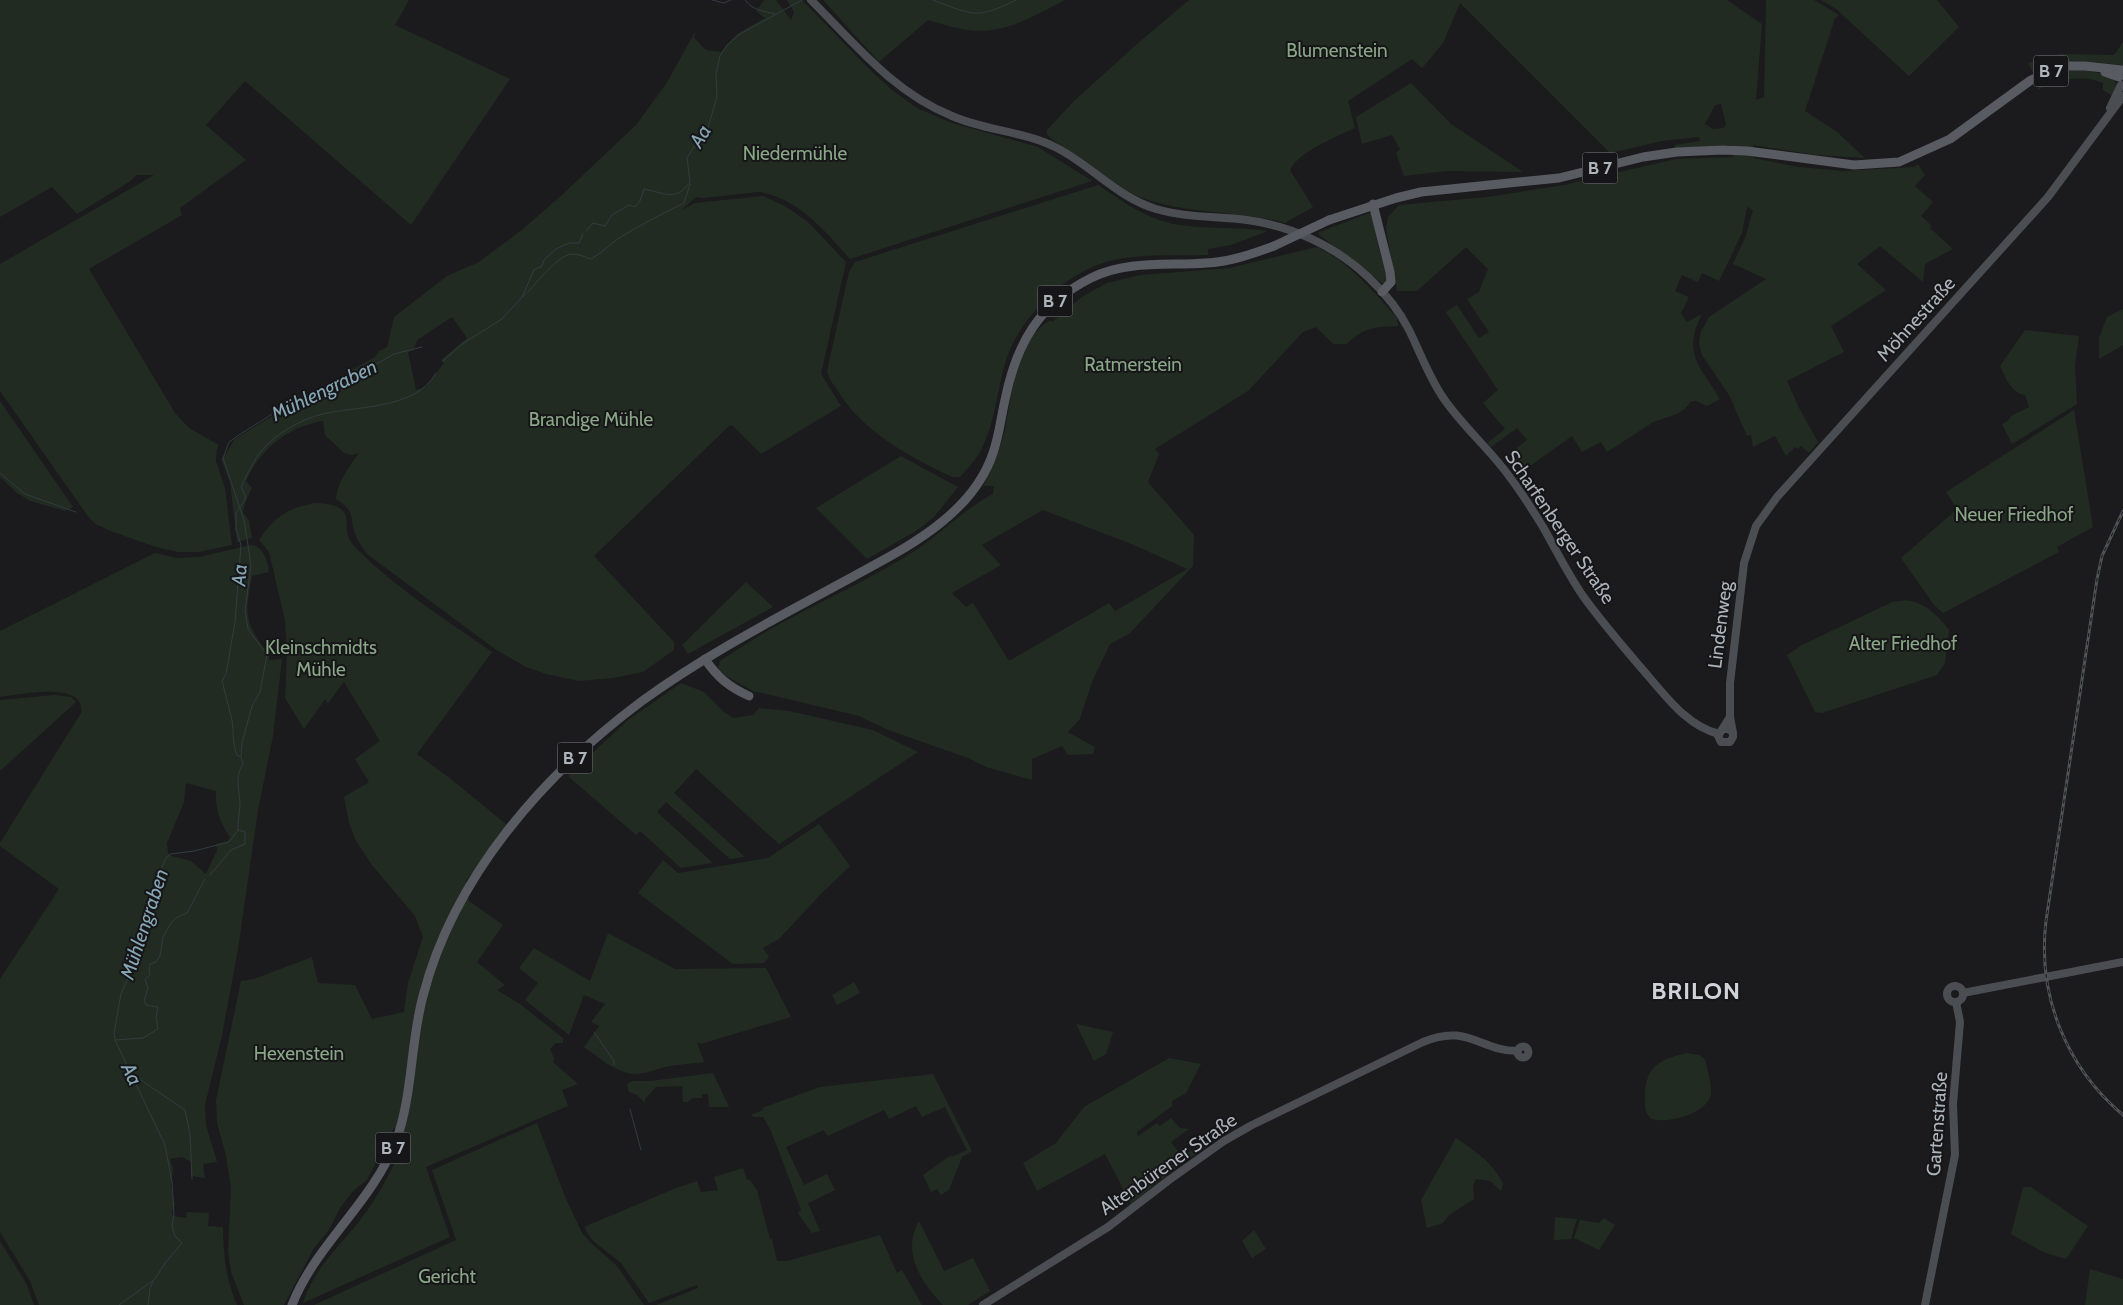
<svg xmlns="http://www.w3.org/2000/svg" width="2123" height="1305" font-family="Cabin,sans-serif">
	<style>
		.green { fill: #222b22; fill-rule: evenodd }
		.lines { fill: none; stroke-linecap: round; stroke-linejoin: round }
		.stream { stroke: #313c41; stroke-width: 1 }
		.secondary { stroke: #4a4d52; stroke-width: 8 }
		.primary { stroke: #585b61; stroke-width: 9 }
		.rail-casing { stroke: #4f5257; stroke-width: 3 }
		.rail { stroke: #161618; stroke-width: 1; stroke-dasharray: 4; stroke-linecap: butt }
		.primary-bridge { stroke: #585b61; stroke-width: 9 }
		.labels { text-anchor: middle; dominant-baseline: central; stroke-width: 4; stroke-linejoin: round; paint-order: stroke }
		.shield { fill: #161618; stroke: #80858b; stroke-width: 1 }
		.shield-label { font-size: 18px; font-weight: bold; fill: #aeb4bc }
		.park-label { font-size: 19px; fill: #89a686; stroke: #161618 }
		.street-label { font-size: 19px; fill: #aeb4bc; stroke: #161618 }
		.water-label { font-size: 20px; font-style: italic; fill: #87a6b5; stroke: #161618 }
		.district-label { font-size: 24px; font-weight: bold; letter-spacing: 1px; fill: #cfd2d8; stroke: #161618 }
	</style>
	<rect width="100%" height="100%" fill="#1b1b1d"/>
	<g class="green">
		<path d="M 0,0 L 409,0 L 395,25 L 510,79 L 411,225 L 245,81 L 206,125 L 246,160 L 180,208 L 182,215 L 89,269 L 175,413 L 189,428 L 219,445 L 217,448 L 216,461 L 225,488 L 232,545 L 199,552 L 178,552 L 156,547 L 108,530 L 94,523 L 87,515 L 0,391 L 0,264 L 154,175 L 137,175 L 129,182 L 77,214 L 52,187 L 0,217 Z"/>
		<path d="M 764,0 L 776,0 L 791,20 L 794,12 L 787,0 L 802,0 L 868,68 L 892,90 L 917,108 L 952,123 L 1038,147 L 1092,181 L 850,259 C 826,232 797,197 759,192 L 703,198 L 696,197 L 682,210 L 695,203 L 763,196 L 785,206 L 808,222 L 846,262 L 821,374 L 841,406 L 761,454 L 732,425 L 729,426 L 594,556 L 674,642 L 674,650 L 643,672 L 613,678 L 579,681 L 546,674 L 526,667 L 495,649 L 367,554 C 363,548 359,543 356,536 C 348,517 358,513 336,499 C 337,482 349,467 359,453 L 352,455 L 344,453 L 325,435 L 323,421 C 288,427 261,448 246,481 L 252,488 L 245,503 L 243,512 L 249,521 L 252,538 L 237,542 L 230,482 L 221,459 C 228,454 229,446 235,439 L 297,401 L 348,381 L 346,373 L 375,357 L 379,351 L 387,347 L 394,317 L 447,276 L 479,262 L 523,229 L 563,194 L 636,125 L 666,84 L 696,30 L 694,38 L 706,50 L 721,52 L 737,34 L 765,18 L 756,11 ZM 452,317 L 467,338 L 441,360 L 444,363 L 426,387 L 416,390 L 408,352 L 414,350 L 417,340 Z"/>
		<path d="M 823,0 L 1065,0 C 1032,17 1001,37 962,29 C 951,27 939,23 928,20 L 879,62 Z"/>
		<path d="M 1189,0 L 1727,0 L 1762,24 L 1756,100 L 1764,97 L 1766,0 L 1814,0 L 1839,15 L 1835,18 L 1805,111 L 1837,132 L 1865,158 L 1816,155 L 1753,145 L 1753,158 L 1799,167 L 1843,171 L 1914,167 L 1918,164 L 1925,175 L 1915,186 L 1933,202 L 1921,216 L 1932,226 L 1930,228 L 1953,249 L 1925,264 L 1923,282 L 1880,246 L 1857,264 L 1886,290 L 1831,326 L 1844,352 L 1787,381 L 1799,408 L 1818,442 L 1809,453 L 1801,446 L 1798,449 L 1795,447 L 1786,456 L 1775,436 L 1753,447 L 1751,435 L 1747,436 L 1729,395 L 1702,355 L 1699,343 L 1701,331 L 1709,317 L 1766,279 L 1733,264 L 1745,238 L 1753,210 L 1747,207 L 1742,233 L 1719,281 L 1702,273 L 1698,282 L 1682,275 L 1675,291 L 1689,297 L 1681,313 L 1687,322 L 1700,315 L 1701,316 C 1682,354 1701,367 1720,399 L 1707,406 L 1696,401 L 1690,402 C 1681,417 1665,416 1650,424 C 1636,433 1622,443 1607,452 L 1601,442 L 1582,452 L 1572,436 L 1523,471 L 1509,454 L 1527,440 L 1517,428 L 1491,447 L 1487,443 L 1505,429 L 1483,403 L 1498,390 L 1446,312 L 1457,305 L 1479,338 L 1489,332 L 1467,299 L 1479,292 L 1488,269 L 1466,247 L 1417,291 L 1397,291 L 1386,229 L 1388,217 L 1399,205 L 1487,197 L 1564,185 L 1676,159 L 1733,157 L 1732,145 L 1675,148 L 1675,145 L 1700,141 L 1699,137 L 1662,141 L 1610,153 L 1460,3 L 1443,43 L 1424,66 L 1422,68 L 1412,59 L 1348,101 L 1355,128 C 1336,137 1298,152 1290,170 L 1313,207 L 1285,223 C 1235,210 1183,215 1135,195 C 1115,187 1101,173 1084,160 C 1075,154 1052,141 1047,134 L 1047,130 L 1074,101 L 1137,44 ZM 1721,104 L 1726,124 L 1724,128 L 1713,129 L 1705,124 L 1715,105 Z"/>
		<path d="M 1821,0 L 1937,0 L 1959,27 L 1909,76 L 1835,8 Z"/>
		<path d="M 2123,42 L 2123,65 L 2082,61 L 2053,65 L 2034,74 L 2028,63 L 2060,54 L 2114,55 Z"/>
		<path d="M 2068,70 C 2085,70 2098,71 2113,78 L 2117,86 L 2113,96 L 2103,90 L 2103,83 C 2079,74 2061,79 2038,90 L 2039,81 Z"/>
		<path d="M 1411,83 L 1451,124 L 1523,172 L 1447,171 L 1404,176 L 1396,153 L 1400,149 L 1392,135 L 1362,144 L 1356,117 Z"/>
		<path d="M 1098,185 C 1116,197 1134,210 1154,218 C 1187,232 1232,225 1268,231 L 1231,245 L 1208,249 L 1208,255 C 1175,256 1139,253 1106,262 C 1062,275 1018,320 1005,363 C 997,392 995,423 981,450 C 976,460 967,469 960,477 L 952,477 C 908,456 861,431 836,388 C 832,383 829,378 827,371 L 849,272 L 855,262 Z"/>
		<path d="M 1372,212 L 1378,246 L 1386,273 L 1386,281 L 1383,284 L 1317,233 Z"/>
		<path d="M 1317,247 C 1350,263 1373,291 1397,318 L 1398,326 C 1375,327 1364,327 1347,344 L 1333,344 L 1316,327 L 1303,332 L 1248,391 L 1155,449 L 1159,454 L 1148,482 L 1194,535 L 1193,566 L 1129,634 L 1110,644 L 1092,682 L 1080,719 L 1068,732 L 1095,747 L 1093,754 L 1068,755 L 1062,746 L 1032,759 L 1032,780 L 986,767 L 968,758 L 888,730 L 859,716 L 753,691 L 726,676 L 718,668 L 720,661 C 741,647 763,633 785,621 C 828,598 872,578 913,552 C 941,534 964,509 993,494 L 994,486 L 983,486 C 991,470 1000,451 1004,433 C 1012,398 1015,338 1051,320 L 1052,322 L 1083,296 L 1107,283 L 1140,275 L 1229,268 ZM 1043,510 L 1134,545 L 1187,569 L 1115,611 L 1109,603 L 1009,661 L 973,603 L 966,607 L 952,593 L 1001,565 L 982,545 Z"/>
		<path d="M 2123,309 L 2123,345 L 2099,359 L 2099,338 L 2107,317 Z"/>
		<path d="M 2025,330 L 2079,336 L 2075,365 L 2077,404 L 2012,444 L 2002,424 L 2008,421 L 2011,416 L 2029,407 L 2025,395 C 2011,393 2006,378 2000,366 Z"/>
		<path d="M 0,401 L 73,507 L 65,511 L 30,501 L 17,493 L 0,477 Z"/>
		<path d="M 2074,410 L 2093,527 L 2057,547 L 2059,552 L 1943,613 L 1934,605 L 1901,558 L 1957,509 L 1946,492 Z"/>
		<path d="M 901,456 L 958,487 L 934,517 L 916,531 L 867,559 L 816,508 Z"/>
		<path d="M 315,503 C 365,505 335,528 355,547 C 395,588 445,619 492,652 L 417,754 L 451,779 L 507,825 L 466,881 L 469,901 L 503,925 L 477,962 L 505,985 L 497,990 L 520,1004 L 563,1038 L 563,1043 L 556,1043 L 550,1049 L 554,1058 L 553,1062 L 578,1084 L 562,1090 L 568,1106 L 426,1167 L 450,1237 L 303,1303 C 315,1265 342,1245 364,1215 C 383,1189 395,1163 407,1134 L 394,1128 L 367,1180 L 353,1191 L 340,1208 L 329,1230 L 314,1248 L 284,1305 L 244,1305 L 231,1272 L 228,1251 L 231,1188 L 226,1156 L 217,1123 L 216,1100 L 241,981 L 254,979 L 312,957 L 318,983 L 355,985 L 372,1019 L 404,1012 L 408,983 L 423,937 L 415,916 L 372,865 L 355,839 L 349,823 L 344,797 L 369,782 L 355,759 L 380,741 L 344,682 L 328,703 L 325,699 L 304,729 L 285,698 L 287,653 L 285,621 L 269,552 L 259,540 C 274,517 288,508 315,503 Z"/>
		<path d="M 251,545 C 263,546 268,561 269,572 L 252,576 C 244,617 245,622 269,655 L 269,660 L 282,659 L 273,736 L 258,810 L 238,949 L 222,1035 L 205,1105 L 206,1125 L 217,1162 L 203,1164 L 205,1178 L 191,1176 L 191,1162 L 182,1157 L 170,1159 L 173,1169 L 171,1187 L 175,1205 L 172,1212 L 173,1216 L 186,1218 L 187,1212 L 209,1213 L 208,1226 L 223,1227 C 223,1254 226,1280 237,1305 L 39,1305 L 30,1281 L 0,1232 L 0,979 L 59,889 L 0,846 L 0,843 L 81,713 C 86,680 19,695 0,697 L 0,631 L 155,553 L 177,558 L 199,557 ZM 186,783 L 216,791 C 215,810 220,821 230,838 L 228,841 L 216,844 L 217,850 L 206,874 L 191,861 L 171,856 L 168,853 L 167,843 L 184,802 Z"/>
		<path d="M 746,582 L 773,607 L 688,654 L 682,645 Z"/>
		<path d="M 1906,600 C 1925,603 1938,615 1949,630 L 1945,663 L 1937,675 L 1822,713 L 1815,712 L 1787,655 L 1802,645 L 1892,602 Z"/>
		<path d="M 681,683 L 704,692 L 724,712 L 734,718 L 753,715 L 759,708 L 789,711 L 873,730 L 918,752 L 779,844 L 696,769 L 674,793 L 745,857 L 730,859 L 666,802 L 657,812 L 713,863 L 681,868 L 640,831 L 636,835 L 568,776 L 628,720 Z"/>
		<path d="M 55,695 L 71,697 L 76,702 L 0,771 L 0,700 Z"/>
		<path d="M 819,824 L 850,866 L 820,895 L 779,939 L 763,948 L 769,957 L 763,963 L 733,964 L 638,893 L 663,860 L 678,873 L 768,858 Z"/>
		<path d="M 608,933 L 675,969 L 766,968 L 791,1017 L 701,1044 L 697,1042 L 704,1062 C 692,1064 677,1064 665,1067 C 651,1071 639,1077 624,1072 C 609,1067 597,1056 584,1047 L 599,1026 L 591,1022 L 605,1004 L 584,995 L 569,1035 L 525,1000 L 538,983 L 519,968 L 534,948 L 590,981 Z"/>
		<path d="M 854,982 L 860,993 L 837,1005 L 832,995 Z"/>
		<path d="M 1076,1024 L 1113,1032 L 1106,1054 L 1094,1061 Z"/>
		<path d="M 1687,1053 L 1699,1055 L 1705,1059 C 1707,1069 1712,1083 1711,1094 C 1707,1114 1668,1124 1651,1119 C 1644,1112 1645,1105 1645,1096 C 1645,1066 1661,1059 1687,1053 Z"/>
		<path d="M 1169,1058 L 1201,1064 L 1186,1093 L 1172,1101 L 1172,1106 L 1137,1132 L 1138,1136 L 1157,1123 L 1160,1126 L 1171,1118 L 1180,1128 L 1189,1129 L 1171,1142 L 1182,1157 L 1223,1129 L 1225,1133 L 1168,1174 L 1131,1204 L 1105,1154 L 1037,1191 L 1023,1163 L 1056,1143 L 1084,1107 Z"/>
		<path d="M 713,1073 L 729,1107 L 709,1107 L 708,1094 L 702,1094 L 702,1098 L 693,1098 L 688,1102 L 683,1102 L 682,1086 L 656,1087 L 645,1099 L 645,1103 L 637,1095 L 629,1092 L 627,1084 L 632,1081 L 650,1081 Z"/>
		<path d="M 933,1074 L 972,1151 L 962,1157 L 949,1190 L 941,1195 L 937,1189 L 931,1192 L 923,1175 L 951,1155 L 952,1157 L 967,1150 L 945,1107 L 922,1117 L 916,1106 L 889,1119 L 884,1110 L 828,1136 L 824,1130 L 786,1147 L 804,1185 L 827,1174 L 835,1190 L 808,1203 L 820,1231 L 812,1233 L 799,1215 L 798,1212 L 801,1210 L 771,1131 L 763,1117 L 753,1117 L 751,1115 L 763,1110 L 762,1108 L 820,1087 Z"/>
		<path d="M 537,1123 L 564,1194 L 582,1233 L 592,1244 L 617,1266 L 644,1305 L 314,1305 L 456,1240 L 432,1170 Z"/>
		<path d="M 1456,1138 C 1476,1152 1491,1161 1503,1183 L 1501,1191 L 1490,1181 L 1476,1179 L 1473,1186 L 1474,1199 L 1449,1215 L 1443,1223 L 1427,1228 L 1421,1200 Z"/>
		<path d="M 743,1168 L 747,1180 L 750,1180 L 757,1190 L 770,1239 L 772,1239 L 777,1261 L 787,1261 L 880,1235 L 897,1273 L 902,1270 L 922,1305 L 656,1305 L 698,1288 L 697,1285 L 649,1303 L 621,1263 L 592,1240 L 584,1227 L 676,1188 L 697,1181 L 701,1192 L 718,1190 L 714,1177 Z"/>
		<path d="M 2023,1187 L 2031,1187 L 2088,1226 L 2066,1259 L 2043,1252 L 2011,1234 Z"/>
		<path d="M 1555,1217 L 1577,1219 L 1571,1239 L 1554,1240 Z"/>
		<path d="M 1604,1218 L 1615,1225 L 1599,1250 L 1574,1238 L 1580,1220 L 1599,1223 Z"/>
		<path d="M 919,1221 L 944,1271 L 973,1258 L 990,1291 L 968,1305 L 943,1305 C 921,1282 901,1252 919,1221 Z"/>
		<path d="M 1254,1230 L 1266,1249 L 1252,1258 L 1242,1241 Z"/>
		<path d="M 0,1241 L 26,1283 L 34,1305 L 0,1305 Z"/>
		<path d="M 2090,1269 L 2123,1279 L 2123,1305 L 2085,1305 Z"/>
	</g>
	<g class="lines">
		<g class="stream">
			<path d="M 712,0 L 724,3 L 731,0"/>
			<path d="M 745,0 C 752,10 763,11 775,14"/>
			<path d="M 933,0 C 974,15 975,20 1016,0"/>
			<path d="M 586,231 L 593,223 L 605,226 L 612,215 L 629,205 L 635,207 L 640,201 L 644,189 C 665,193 676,202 690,182 L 687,158 L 695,145 L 703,139 L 707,131 L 717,97 L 716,74 L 720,56 L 727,45 L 740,34 L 802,0"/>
			<path d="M 522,297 C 536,286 555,256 572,254 C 579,254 585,257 591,259 C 602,253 609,245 619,238 C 640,225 662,214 684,203 L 690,184"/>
			<path d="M 443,361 L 462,344 L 502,319 L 522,297 L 534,270 L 542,266 L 544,260 L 556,249 L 569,243 L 579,243 L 583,234"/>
			<path d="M 0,473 L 25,494 L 76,512"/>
			<path d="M 241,756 L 242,743 L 252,706 L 260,692 L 267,655 L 248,629 L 245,611 L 251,565 L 244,520 L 223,458 L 229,442 L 239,435 L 296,399 L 343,383 L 394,354 L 422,347"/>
			<path d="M 210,875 L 231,850 L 245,844 L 245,832 L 238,830 C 238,822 239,815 240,806 C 240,791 234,778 243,764 L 241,757 L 237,755 C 232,743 234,733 232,720 C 229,707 225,694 222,681 L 226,674 L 235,622 L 241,545 L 236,529 L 236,513 L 245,500 L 245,495 L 241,487 C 249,471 255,456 269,443 C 282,431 301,420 319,415 C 355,405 415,411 436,373"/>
			<path d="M 594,1032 L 614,1061 L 614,1065"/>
			<path d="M 115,1039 L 114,1033 L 121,994 L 129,976 L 153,889 L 166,858 L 171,854 L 194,851 L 229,842 L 238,830"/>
			<path d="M 132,1074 L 185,1110 L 190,1134 L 192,1179"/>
			<path d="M 630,1109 L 641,1150"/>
			<path d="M 119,1305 L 154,1280 L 166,1262 L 182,1243 L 175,1236 L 172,1226 L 174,1215 L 172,1182 L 165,1145 L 115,1040 L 143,1038 L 158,1029 L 156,1018 L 158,1007 L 146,1005 L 144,1001 L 148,988 L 145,979 L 150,975 L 149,968 L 150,964 L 156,962 L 160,956 L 163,937 L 171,923 L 177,917 L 187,913 L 205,879"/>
			<path d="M 148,1305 L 150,1288 L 153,1282"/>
		</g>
		<g class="secondary">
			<path d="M 811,0 C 855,44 893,92 952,116 C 986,131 1024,131 1057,148 C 1092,166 1117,197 1156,209 C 1186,218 1217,216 1247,220 C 1292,226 1335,246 1368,277 C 1384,292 1399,310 1409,330 C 1420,352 1428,375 1442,396 C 1461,425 1488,447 1509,476 C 1521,492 1532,509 1543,527 C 1556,550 1568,574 1583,596 C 1603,624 1626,650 1649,677 C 1668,699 1689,727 1719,734"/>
			<path d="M 2110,108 L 2121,85"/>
			<path d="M 1723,729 L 1729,729 L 1733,733 L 1733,737 L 1730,742 L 1721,742 L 1718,736 L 1730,717"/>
			<path d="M 1733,733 L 1730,717 L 1730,683 L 1744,563 L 1756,526 L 1777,497 L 2048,197 L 2123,96"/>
			<circle cx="1955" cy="994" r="8"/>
			<path d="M 1963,993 L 2123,962"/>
			<circle cx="1523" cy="1052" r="5.5"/>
			<path d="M 983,1305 L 1108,1227 L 1169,1180 L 1224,1141 L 1252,1125 L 1423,1042 C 1468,1023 1479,1051 1518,1051"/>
			<path d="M 1925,1305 L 1955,1155 L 1953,1104 L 1960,1022 L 1956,1002"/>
		</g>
		<g class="primary">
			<path d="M 2105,72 L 2119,77"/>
			<path d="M 1373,204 L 1390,272 L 1391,282 L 1382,292"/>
			<path d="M 1329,220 L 1396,198 L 1421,192 L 1559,178 L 1643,157 L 1677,152 L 1723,150 L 1747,151 L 1854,165 L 1899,162 L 1950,139 L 2031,80 L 2053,70 L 2067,66 L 2085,66 L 2122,70"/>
			<path d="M 705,659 C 717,677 729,687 749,696"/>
			<path d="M 292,1305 C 316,1244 372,1203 396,1141 C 413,1095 410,1044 423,996 C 454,876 544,774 642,701 C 705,655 775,619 843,582 C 877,563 913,546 943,521 C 965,503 984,480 993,453 C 999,436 1001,417 1005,400 C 1016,344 1039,304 1091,278 C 1127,260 1168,266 1206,263 C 1230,262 1252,254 1274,246"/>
		</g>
		<defs>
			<path id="rail" d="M 2123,511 L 2102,556 L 2097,579 L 2046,921 C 2037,995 2066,1067 2123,1115"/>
		</defs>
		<use href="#rail" class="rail-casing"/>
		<use href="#rail" class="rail"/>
		<path class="primary-bridge" d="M 1274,246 L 1329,220"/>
	</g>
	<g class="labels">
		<g class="shield">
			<rect x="2033.5" y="55.5" width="35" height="31" rx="4"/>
			<rect x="1582.5" y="152.5" width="35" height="31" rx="4"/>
			<rect x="1037.5" y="285.5" width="35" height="31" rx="4"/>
			<rect x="557.5" y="742.5" width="35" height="31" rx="4"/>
			<rect x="375.5" y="1132.5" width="35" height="31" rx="4"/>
		</g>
		<g class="shield-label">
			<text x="2051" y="71">B 7</text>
			<text x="1600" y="168">B 7</text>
			<text x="1055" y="301">B 7</text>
			<text x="575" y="758">B 7</text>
			<text x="393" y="1148">B 7</text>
		</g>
		<g class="park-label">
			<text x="1337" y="50">Blumenstein</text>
			<text x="795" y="153">Niedermühle</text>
			<text x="1133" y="364">Ratmerstein</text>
			<text x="591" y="419">Brandige Mühle</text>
			<text x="2014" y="514">Neuer Friedhof</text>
			<text x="1903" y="643">Alter Friedhof</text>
			<text x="321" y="647">Kleinschmidts<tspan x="321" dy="22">Mühle</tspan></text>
			<text x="299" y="1053">Hexenstein</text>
			<text x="447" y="1276">Gericht</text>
		</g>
		<g class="street-label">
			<text transform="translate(1916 319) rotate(-48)">Möhnestraße</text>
			<text transform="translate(1560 527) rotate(56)">Scharfenberger Straße</text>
			<text transform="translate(1720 625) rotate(-83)">Lindenweg</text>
			<text transform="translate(1937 1124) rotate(-86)">Gartenstraße</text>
			<text transform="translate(1168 1164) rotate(-35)">Altenbürener Straße</text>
		</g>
		<g class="water-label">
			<text transform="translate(700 136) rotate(-60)">Aa</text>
			<text transform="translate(324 390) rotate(-26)">Mühlengraben</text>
			<text transform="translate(239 575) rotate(-86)">Aa</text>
			<text transform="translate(144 924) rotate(-72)">Mühlengraben</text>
			<text transform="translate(132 1074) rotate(64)">Aa</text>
		</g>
		<g class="district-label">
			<text x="1696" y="990">BRILON</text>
		</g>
	</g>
</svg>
